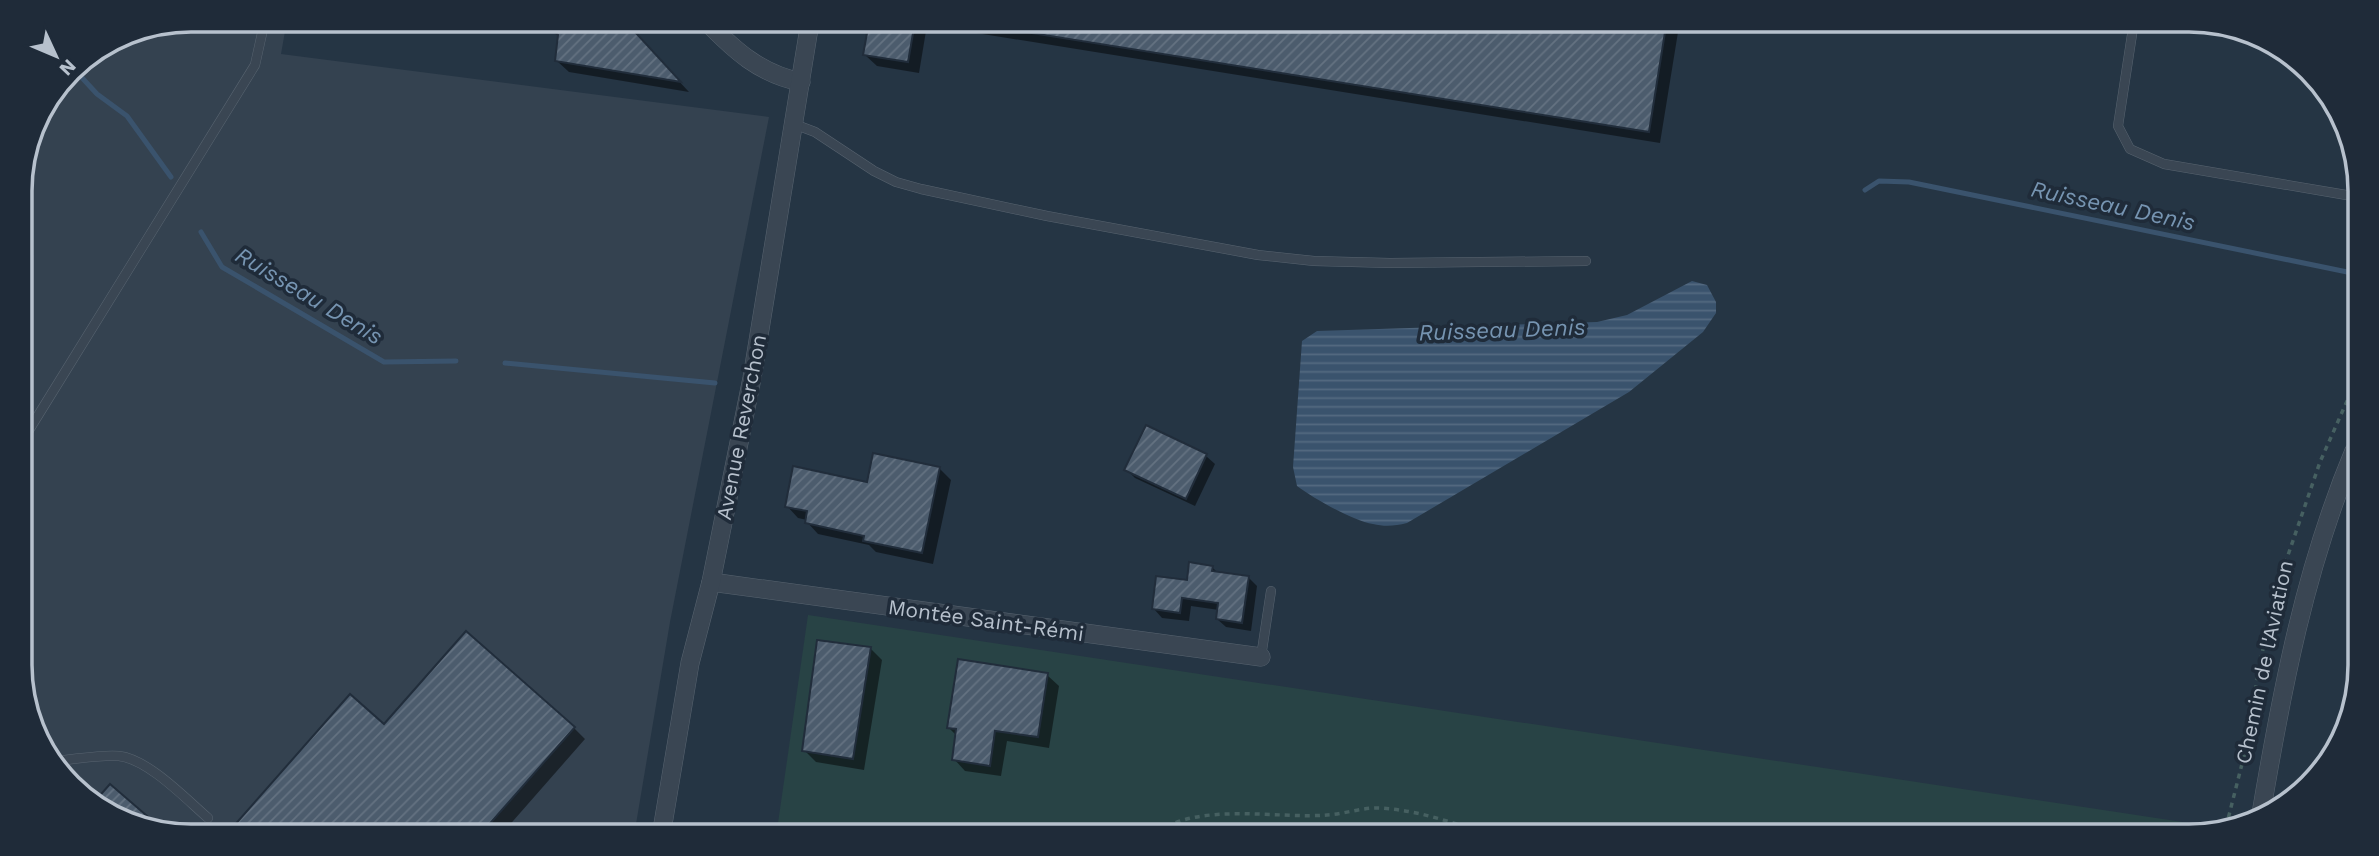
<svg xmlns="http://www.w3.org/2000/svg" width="2379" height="856" font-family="'Work Sans',sans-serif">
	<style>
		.airport { fill: #344250 }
		.grass { fill: #284345 }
		.water { fill: url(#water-rules) }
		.shadow { fill: #0007 }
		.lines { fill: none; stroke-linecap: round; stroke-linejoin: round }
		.stream { stroke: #3a536d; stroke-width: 5 }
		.building { fill: url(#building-hatch); stroke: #212d3b; stroke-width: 2 }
		.service-casing { stroke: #586470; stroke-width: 10 }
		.minor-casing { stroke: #586470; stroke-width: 19 }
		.path { stroke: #466061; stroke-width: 3.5; stroke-dasharray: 5 5; stroke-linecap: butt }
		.service { stroke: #3a4653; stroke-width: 9 }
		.minor { stroke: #3a4653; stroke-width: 18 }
		.labels { text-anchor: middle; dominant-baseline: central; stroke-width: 7; stroke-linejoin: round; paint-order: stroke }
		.street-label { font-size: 21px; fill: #b7c1cd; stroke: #1f2b39 }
		.water-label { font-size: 23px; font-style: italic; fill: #7694b1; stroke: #1f2b39 }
		.rim { fill: none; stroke: #b7c1cd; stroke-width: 3.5 }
	</style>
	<defs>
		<pattern id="water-rules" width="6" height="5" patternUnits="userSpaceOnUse" patternTransform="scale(1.75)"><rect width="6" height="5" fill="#3a536d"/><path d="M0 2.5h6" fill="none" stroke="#546a81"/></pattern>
		<pattern id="building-hatch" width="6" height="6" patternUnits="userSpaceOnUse" patternTransform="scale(1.75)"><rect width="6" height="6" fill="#4c5c6d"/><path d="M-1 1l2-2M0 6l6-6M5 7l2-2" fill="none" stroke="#647281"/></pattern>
	</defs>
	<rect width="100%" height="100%" fill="#253544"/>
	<path class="airport" d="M 190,19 L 287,20 L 281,54 L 769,117 L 670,622 L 635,830 L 136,828 L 62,779 L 22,699 L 20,179 L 37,114 L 77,62 L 125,32 Z"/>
	<path class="grass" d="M 808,615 L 2209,826 L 2207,834 L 2200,836 L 777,830 Z"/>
	<path class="water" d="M 1692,281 L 1707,285 L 1716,302 L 1716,313 L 1703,332 L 1629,392 L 1407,523 C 1395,526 1385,527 1373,524 C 1353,521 1313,498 1297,486 L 1293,467 L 1302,341 L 1317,331 L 1597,322 L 1627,315 Z"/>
	<g class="shadow">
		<path d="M 544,21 L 623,21 L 689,92 L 569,72 L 557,61 L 559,35 Z"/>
		<path d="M 870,22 L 1679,26 L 1660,143 L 927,25 L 919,73 L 877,66 L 865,55 Z"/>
		<path d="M 1147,427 L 1206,456 L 1215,464 L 1195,506 L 1135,478 L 1126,469 Z"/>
		<path d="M 939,468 L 951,480 L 933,564 L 876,552 L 869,545 L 818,534 L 807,522 L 807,520 L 798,518 L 787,506 L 868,484 Z"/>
		<path d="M 1212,567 L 1218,573 L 1248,577 L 1257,586 L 1251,631 L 1226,627 L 1217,619 L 1219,610 L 1191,606 L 1189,621 L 1162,618 L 1154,609 Z"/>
		<path d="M 2352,646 L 2352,667 L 2349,665 Z"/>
		<path d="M 870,648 L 882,660 L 864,770 L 816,762 L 804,750 Z"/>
		<path d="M 1047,675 L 1059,686 L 1049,748 L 1007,741 L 1001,776 L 965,771 L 954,759 L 957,736 L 948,727 Z"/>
		<path d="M 350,697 L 384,726 L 574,728 L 585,739 L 506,829 L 234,828 Z"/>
	</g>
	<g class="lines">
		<g class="stream">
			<path d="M 73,68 L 97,94 L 127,116 L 171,177"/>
			<path d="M 1865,190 L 1879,181 L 1909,182 L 2357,274"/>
			<path d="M 201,232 L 222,267 L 384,362 L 456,361"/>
			<path d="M 505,363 L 715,383"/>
		</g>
	</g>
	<g class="building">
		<path d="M 542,21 L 625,21 L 681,82 L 555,61 L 558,35 Z"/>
		<path d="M 869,22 L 915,22 L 908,62 L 863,55 Z"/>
		<path d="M 1026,23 L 1666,26 L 1649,132 L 1025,32 Z"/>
		<path d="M 1146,425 L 1207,454 L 1186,499 L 1124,470 Z"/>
		<path d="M 873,453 L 940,467 L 922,553 L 863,541 L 864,536 L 805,523 L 807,511 L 785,507 L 793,466 L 867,482 Z"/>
		<path d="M 1189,562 L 1213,566 L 1212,571 L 1249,576 L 1242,623 L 1216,619 L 1218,603 L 1182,598 L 1180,613 L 1152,609 L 1156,576 L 1187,580 Z"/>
		<path d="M 466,631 L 575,727 L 485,829 L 232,828 L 350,694 L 384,724 Z"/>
		<path d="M 817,640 L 871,647 L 853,759 L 802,751 Z"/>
		<path d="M 958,659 L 1048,673 L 1038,737 L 995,731 L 990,766 L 952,760 L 956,729 L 947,728 Z"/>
		<path d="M 110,784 L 161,828 L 136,828 L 95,801 Z"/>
	</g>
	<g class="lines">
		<defs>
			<g id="service">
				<path d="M 2133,28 L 2118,126 L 2130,149 L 2164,164 L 2358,197"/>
				<path d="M 794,124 L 815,132 L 874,171 L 896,182 L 921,189 L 1047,216 L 1258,255 L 1314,261 L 1390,263 L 1586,261"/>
				<path d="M 21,443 L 255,65 L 265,20"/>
				<path d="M 1261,657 L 1271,591"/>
				<path d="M 53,761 C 72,760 102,754 119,756 C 148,759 186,799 208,818"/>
			</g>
			<g id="minor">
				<path d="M 706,21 C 734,50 760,74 801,82"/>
				<path d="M 711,582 L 1261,657"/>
				<path d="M 2261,814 C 2282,689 2305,568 2354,451"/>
				<path d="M 662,830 L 690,663 L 711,582 L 752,378 L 810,22"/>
			</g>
		</defs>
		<use href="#service" class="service-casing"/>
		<use href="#minor" class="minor-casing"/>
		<g class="path">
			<path d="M 2226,827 L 2244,756 L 2261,657 L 2286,561 L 2320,462 L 2355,383"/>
			<path d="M 1158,832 C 1199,802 1279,819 1327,815 C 1345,814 1363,807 1380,808 C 1417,810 1450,822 1485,833"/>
		</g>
		<use href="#service" class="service"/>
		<use href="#minor" class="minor"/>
	</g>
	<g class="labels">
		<g class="street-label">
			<text transform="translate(741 427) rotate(-79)">Avenue Reverchon</text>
			<text transform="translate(986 620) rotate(8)">Montée Saint-Rémi</text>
			<text transform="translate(2264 662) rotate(-78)">Chemin de l'Aviation</text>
		</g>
		<g class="water-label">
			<text transform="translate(2113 206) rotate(12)">Ruisseau Denis</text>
			<text transform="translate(309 296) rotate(31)">Ruisseau Denis</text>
			<text transform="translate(1502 330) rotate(-2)">Ruisseau Denis</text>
		</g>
	</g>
	<path d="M0 0H2379V856H0ZM191 32H2189A159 159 0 0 1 2348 191V665A159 159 0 0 1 2189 824H191A159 159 0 0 1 32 665V191A159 159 0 0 1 191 32Z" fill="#1f2b39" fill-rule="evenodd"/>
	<path class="rim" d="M191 32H2189A159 159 0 0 1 2348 191V665A159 159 0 0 1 2189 824H191A159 159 0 0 1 32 665V191A159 159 0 0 1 191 32Z"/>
	<g transform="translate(56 56) rotate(134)" stroke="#1f2b39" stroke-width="5" paint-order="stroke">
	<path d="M0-5L12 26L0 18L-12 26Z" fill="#b7c1cd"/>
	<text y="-10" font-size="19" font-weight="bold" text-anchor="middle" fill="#b7c1cd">N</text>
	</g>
</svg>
